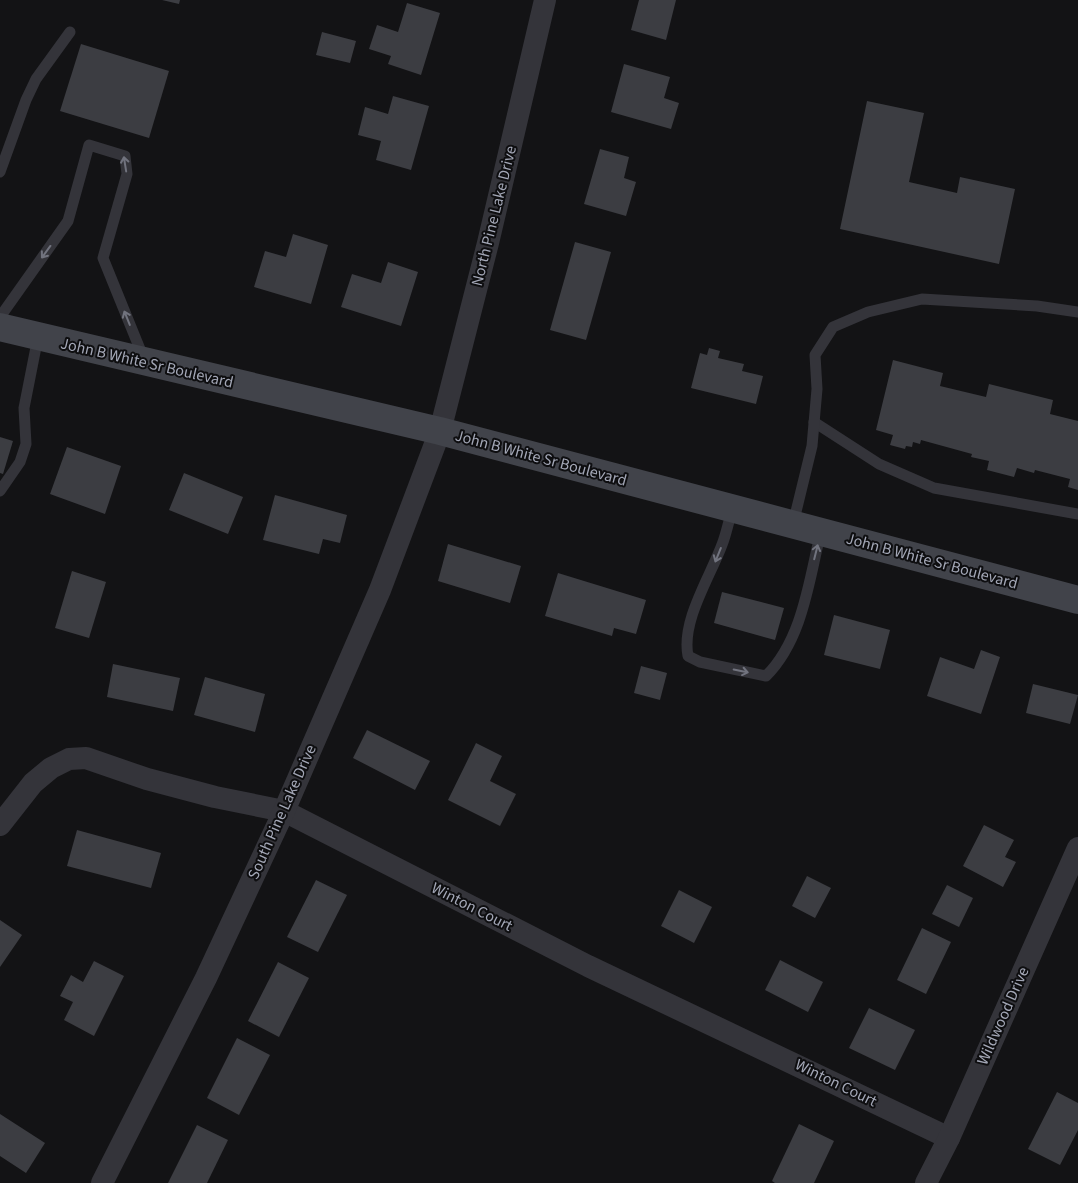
<svg xmlns="http://www.w3.org/2000/svg" width="1078" height="1183" font-family="'Source Sans 3',sans-serif">
	<style>
		.building { fill: #3c3d42 }
		.lines { fill: none; stroke-linecap: round; stroke-linejoin: round }
		.service { stroke: #34343a; stroke-width: 11 }
		.minor { stroke: #34343a; stroke-width: 22 }
		.secondary { stroke: #41434a; stroke-width: 28 }
		.oneway { stroke: #71737e }
		.labels { text-anchor: middle; dominant-baseline: central; stroke-width: 4; stroke-linejoin: round; paint-order: stroke }
		.street-label { font-size: 16px; fill: #a3a7b6; stroke: #0e0e10 }
	</style>
	<rect width="100%" height="100%" fill="#131315"/>
	<g class="building">
		<path d="M 162,0 L 180,0 L 179,4 Z"/>
		<path d="M 639,0 L 676,0 L 666,40 L 631,30 Z"/>
		<path d="M 407,3 L 440,13 L 421,75 L 388,64 L 391,56 L 369,49 L 377,25 L 398,32 Z"/>
		<path d="M 322,32 L 356,41 L 350,63 L 316,55 Z"/>
		<path d="M 81,44 L 169,71 L 149,138 L 60,111 Z"/>
		<path d="M 624,64 L 670,77 L 664,98 L 679,103 L 671,129 L 611,112 Z"/>
		<path d="M 393,96 L 429,106 L 411,170 L 376,160 L 381,141 L 358,135 L 365,107 L 388,114 Z"/>
		<path d="M 867,101 L 924,113 L 909,182 L 957,193 L 960,177 L 1015,189 L 999,264 L 840,229 Z"/>
		<path d="M 600,149 L 629,157 L 624,178 L 636,182 L 626,216 L 584,204 Z"/>
		<path d="M 293,234 L 328,245 L 311,304 L 254,287 L 265,251 L 286,257 Z"/>
		<path d="M 575,242 L 611,252 L 586,340 L 550,330 Z"/>
		<path d="M 388,262 L 418,272 L 401,326 L 341,307 L 352,274 L 381,283 Z"/>
		<path d="M 709,348 L 720,351 L 718,358 L 744,364 L 742,371 L 763,376 L 756,404 L 691,388 L 700,353 L 707,355 Z"/>
		<path d="M 893,360 L 943,373 L 940,386 L 986,397 L 989,384 L 1053,400 L 1050,414 L 1078,421 L 1078,490 L 1068,487 L 1070,479 L 1035,470 L 1034,473 L 1017,468 L 1014,477 L 987,470 L 989,461 L 971,457 L 972,454 L 921,440 L 920,444 L 913,442 L 912,447 L 906,446 L 905,449 L 890,445 L 893,435 L 876,430 Z"/>
		<path d="M 0,437 L 13,441 L 3,474 L 0,473 Z"/>
		<path d="M 67,447 L 121,466 L 105,514 L 50,494 Z"/>
		<path d="M 184,473 L 243,497 L 228,534 L 169,510 Z"/>
		<path d="M 275,495 L 347,515 L 340,543 L 323,539 L 319,554 L 263,540 Z"/>
		<path d="M 448,544 L 521,566 L 510,603 L 438,581 Z"/>
		<path d="M 72,571 L 106,582 L 89,638 L 55,628 Z"/>
		<path d="M 558,573 L 646,600 L 636,634 L 614,628 L 612,636 L 545,616 Z"/>
		<path d="M 722,592 L 784,608 L 775,640 L 714,623 Z"/>
		<path d="M 834,615 L 890,630 L 880,669 L 824,655 Z"/>
		<path d="M 981,650 L 1000,657 L 981,714 L 927,696 L 940,657 L 974,669 Z"/>
		<path d="M 113,664 L 180,678 L 173,711 L 107,697 Z"/>
		<path d="M 641,666 L 667,673 L 660,700 L 634,693 Z"/>
		<path d="M 205,677 L 265,694 L 255,732 L 194,715 Z"/>
		<path d="M 1033,684 L 1078,695 L 1070,724 L 1026,713 Z"/>
		<path d="M 367,730 L 430,761 L 415,790 L 353,758 Z"/>
		<path d="M 476,743 L 502,756 L 490,781 L 516,794 L 500,826 L 448,800 Z"/>
		<path d="M 984,825 L 1014,840 L 1005,857 L 1016,862 L 1003,887 L 963,866 Z"/>
		<path d="M 77,830 L 161,853 L 151,888 L 67,866 Z"/>
		<path d="M 807,876 L 831,888 L 815,918 L 792,906 Z"/>
		<path d="M 316,880 L 347,895 L 318,952 L 287,937 Z"/>
		<path d="M 947,885 L 973,898 L 959,927 L 932,914 Z"/>
		<path d="M 679,890 L 712,907 L 694,943 L 661,926 Z"/>
		<path d="M 0,920 L 22,935 L 0,967 Z"/>
		<path d="M 922,928 L 951,942 L 926,994 L 897,980 Z"/>
		<path d="M 780,960 L 823,982 L 808,1012 L 765,990 Z"/>
		<path d="M 94,961 L 124,976 L 94,1036 L 64,1020 L 73,1002 L 60,996 L 71,975 L 83,982 Z"/>
		<path d="M 278,962 L 309,978 L 279,1037 L 248,1021 Z"/>
		<path d="M 869,1008 L 915,1030 L 895,1070 L 849,1048 Z"/>
		<path d="M 237,1038 L 270,1055 L 239,1115 L 207,1098 Z"/>
		<path d="M 1057,1092 L 1078,1103 L 1078,1130 L 1060,1165 L 1028,1149 Z"/>
		<path d="M 0,1114 L 45,1143 L 26,1173 L 0,1156 Z"/>
		<path d="M 799,1124 L 834,1141 L 814,1183 L 775,1183 L 772,1181 Z"/>
		<path d="M 197,1125 L 228,1140 L 207,1183 L 168,1183 Z"/>
	</g>
	<g class="lines">
		<g class="service">
			<path d="M 0,172 L 26,100 L 36,79 L 70,32"/>
			<path d="M 0,317 L 68,221 L 89,145 L 125,156 L 127,174 L 103,258 L 144,359"/>
			<path d="M 814,422 L 879,464 L 934,488 L 1078,514"/>
			<path d="M 0,491 L 20,462 L 26,444 L 24,408 L 38,337"/>
			<path d="M 733,508 C 729,519 727,531 723,542 C 711,576 681,620 688,656 L 700,662 L 766,676 C 803,639 809,580 821,531"/>
			<path d="M 793,524 L 812,446 L 817,389 L 815,355 L 833,327 L 868,312 L 922,299 L 1037,306 L 1078,312"/>
		</g>
		<g class="minor">
			<path d="M 0,825 L 33,783 L 51,768 L 69,759 L 86,758 L 147,779 L 215,797 L 284,811 L 588,966 L 949,1138"/>
			<path d="M 102,1183 L 206,978 L 284,811 L 380,590 L 440,431 L 488,243 L 545,0"/>
			<path d="M 926,1183 L 949,1138 L 1078,848"/>
		</g>
		<path class="secondary" d="M 0,327 L 440,431 L 1078,600"/>
	</g>
	<defs><path id="oneway-shaft" d="M-6 0H5M1.5-3L5.5 0L1.5 3" fill="none" stroke-width="1.6" stroke-linecap="round" stroke-linejoin="round" transform="scale(1.25)"/></defs>
	<g class="oneway">
		<use href="#oneway-shaft" transform="translate(125 164) rotate(-99)"/>
		<use href="#oneway-shaft" transform="translate(46 252) rotate(126)"/>
		<use href="#oneway-shaft" transform="translate(127 318) rotate(-112)"/>
		<use href="#oneway-shaft" transform="translate(816 552) rotate(-76)"/>
		<use href="#oneway-shaft" transform="translate(718 555) rotate(112)"/>
		<use href="#oneway-shaft" transform="translate(741 671) rotate(12)"/>
	</g>
	<g class="labels">
		<g class="street-label">
			<text transform="translate(494 216) rotate(-76)">North Pine Lake Drive</text>
			<text transform="translate(147 363) rotate(13)">John B White Sr Boulevard</text>
			<text transform="translate(541 458) rotate(15)">John B White Sr Boulevard</text>
			<text transform="translate(932 561) rotate(15)">John B White Sr Boulevard</text>
			<text transform="translate(282 812) rotate(-66)">South Pine Lake Drive</text>
			<text transform="translate(472 907) rotate(27)">Winton Court</text>
			<text transform="translate(1003 1016) rotate(-66)">Wildwood Drive</text>
			<text transform="translate(836 1083) rotate(26)">Winton Court</text>
		</g>
	</g>
</svg>
